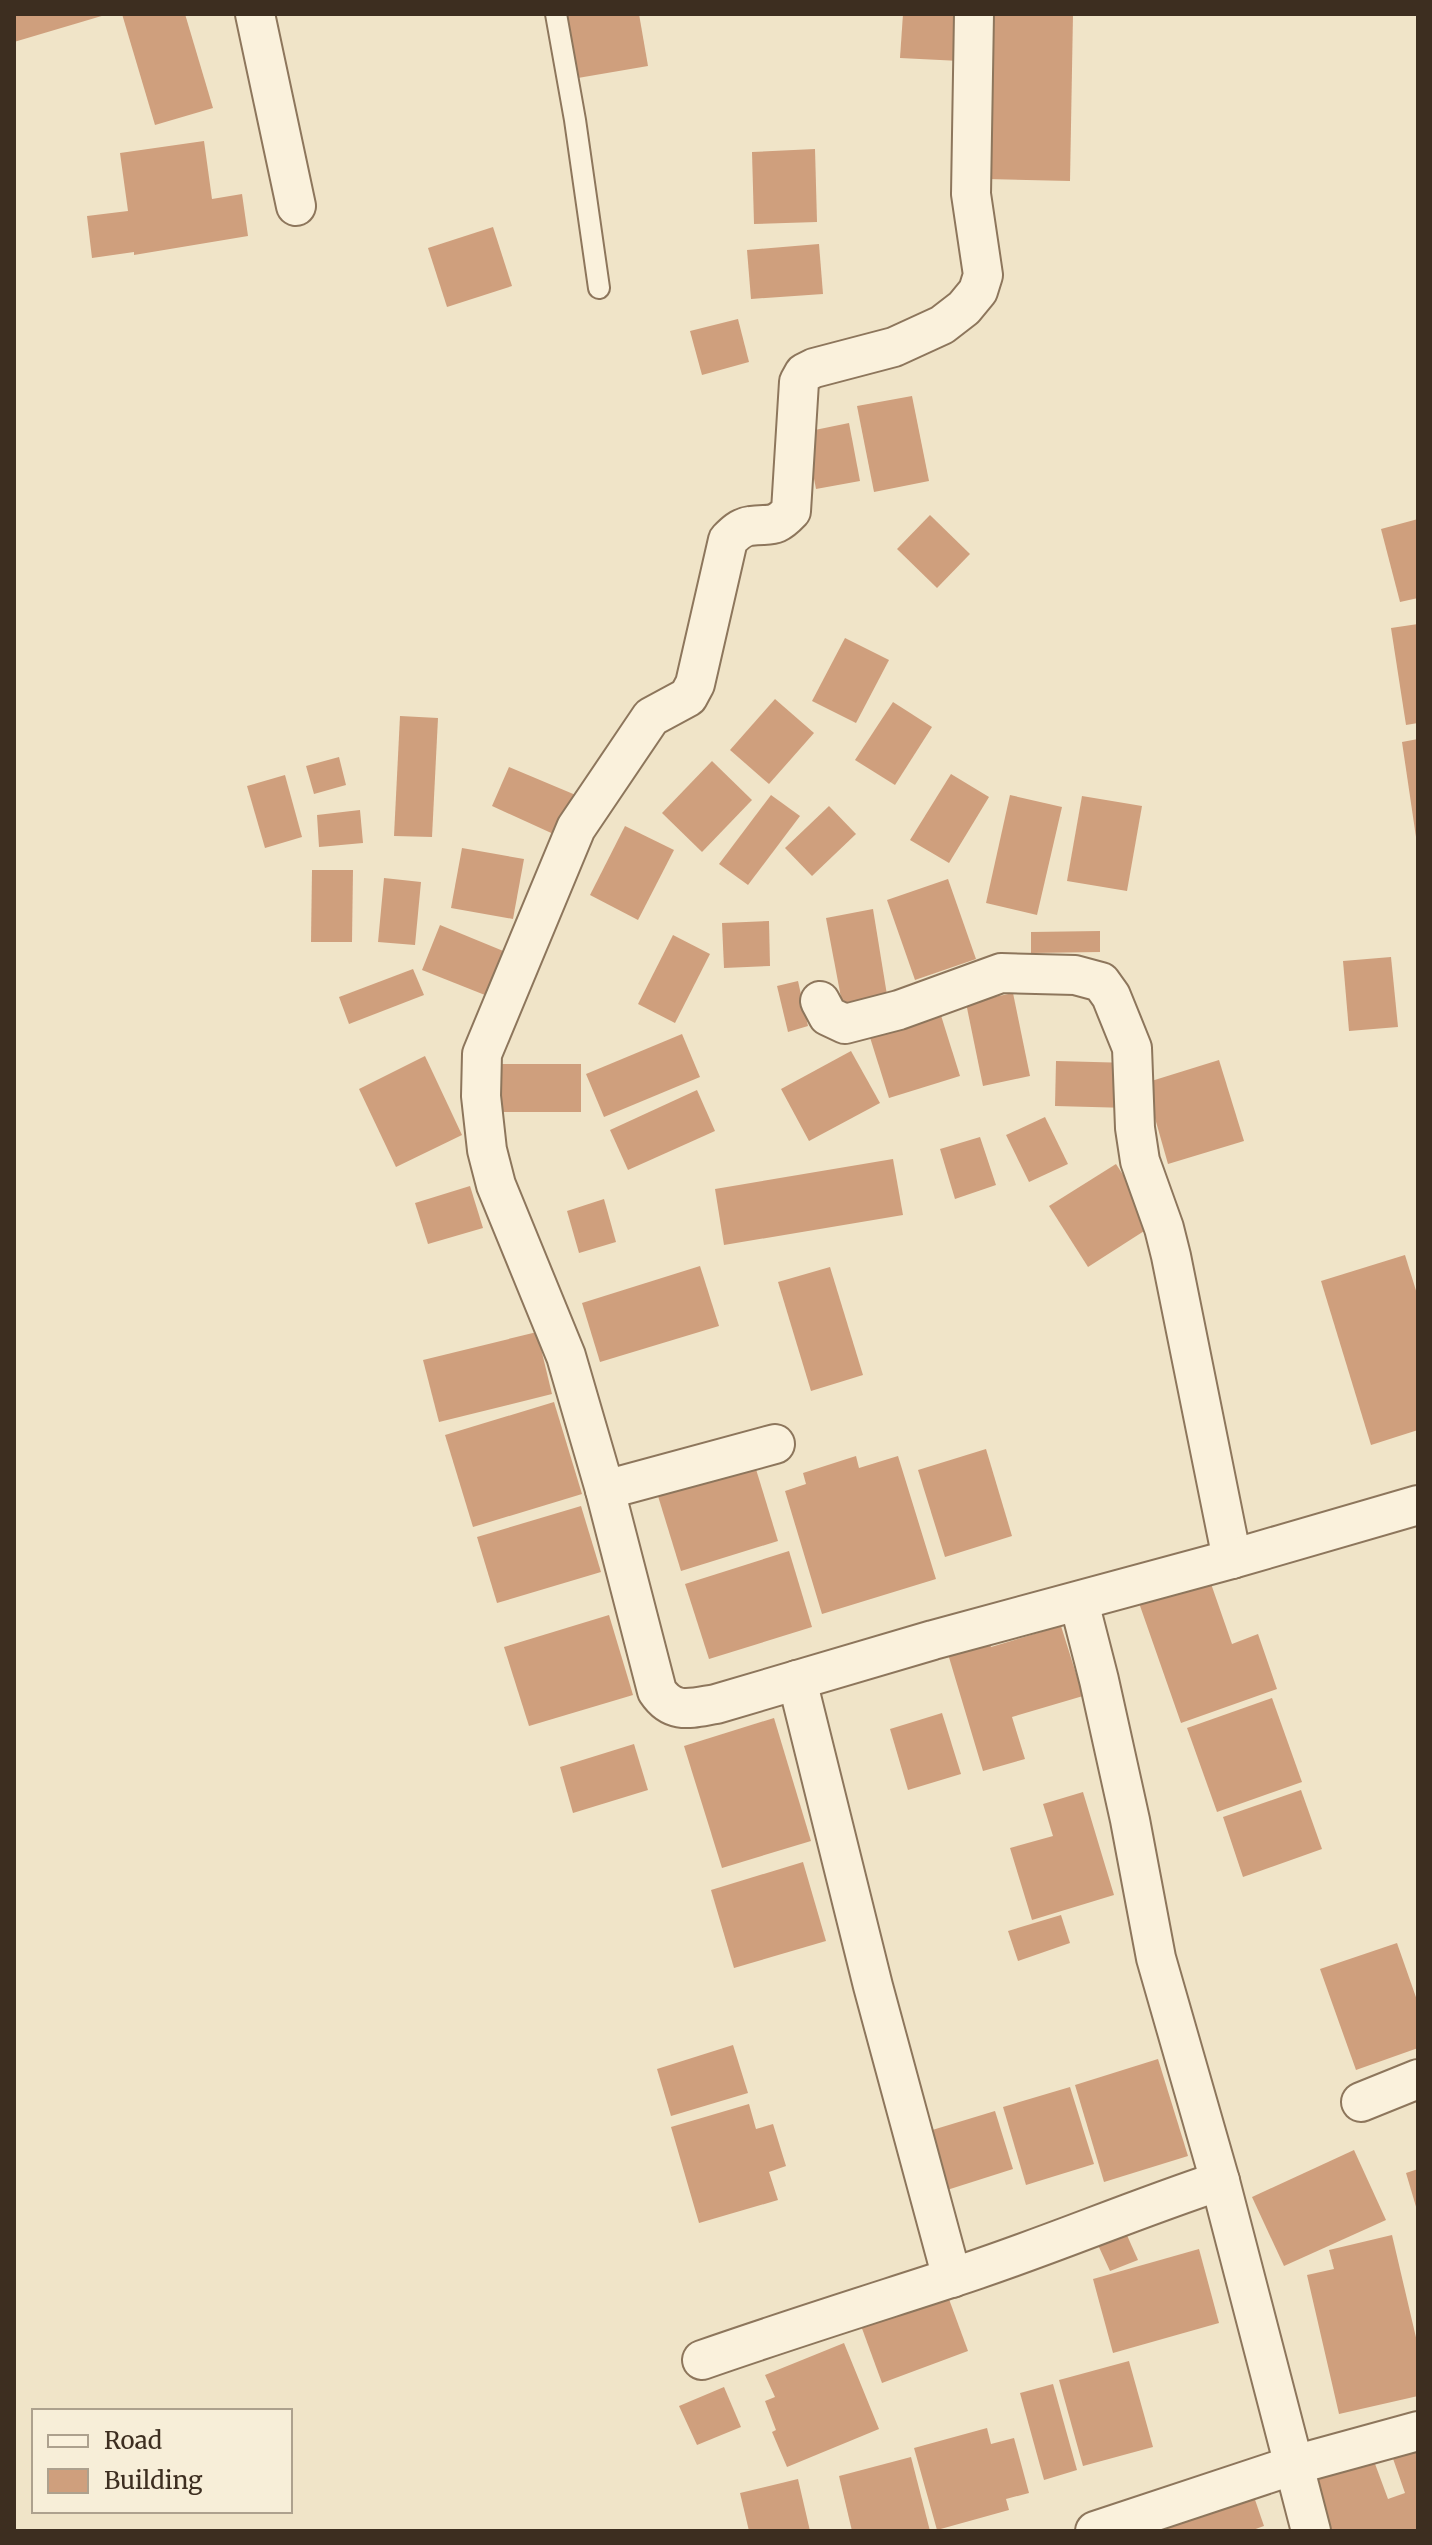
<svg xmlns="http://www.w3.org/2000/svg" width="1432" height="2545" font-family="Merriweather,serif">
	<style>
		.building { fill: #cf9f7d }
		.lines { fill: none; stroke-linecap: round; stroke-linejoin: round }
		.service-casing { stroke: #8d765c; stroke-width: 24 }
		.minor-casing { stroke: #8d765c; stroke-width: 42 }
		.service { stroke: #faf1dc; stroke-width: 20 }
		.minor { stroke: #faf1dc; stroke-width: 38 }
	</style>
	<rect width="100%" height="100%" fill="#f0e4c8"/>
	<g class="building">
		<path d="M 14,14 L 105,14 L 105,15 L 14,42 Z"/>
		<path d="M 122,14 L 185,14 L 213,108 L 155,125 Z"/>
		<path d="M 561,14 L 639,14 L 648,66 L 572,79 Z"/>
		<path d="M 903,14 L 963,14 L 960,61 L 900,58 Z"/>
		<path d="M 990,14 L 1073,14 L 1070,181 L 987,179 Z"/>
		<path d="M 204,141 L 212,199 L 242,194 L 248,236 L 134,255 L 134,252 L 92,258 L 87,216 L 128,211 L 120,153 Z"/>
		<path d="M 815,149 L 817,222 L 754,224 L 752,152 Z"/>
		<path d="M 493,227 L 512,286 L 447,307 L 428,248 Z"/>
		<path d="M 819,244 L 823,294 L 751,299 L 747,250 Z"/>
		<path d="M 738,319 L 749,362 L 702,375 L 690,331 Z"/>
		<path d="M 912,396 L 929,481 L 874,492 L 857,406 Z"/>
		<path d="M 849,423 L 860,481 L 816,489 L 805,432 Z"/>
		<path d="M 930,515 L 970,554 L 937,588 L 897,549 Z"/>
		<path d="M 1418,519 L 1418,598 L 1400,602 L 1381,529 Z"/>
		<path d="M 1418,624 L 1418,723 L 1406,725 L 1391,628 Z"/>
		<path d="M 845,638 L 889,660 L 856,723 L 812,701 Z"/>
		<path d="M 775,699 L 814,733 L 769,784 L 730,750 Z"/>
		<path d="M 893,702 L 932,727 L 895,785 L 855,760 Z"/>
		<path d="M 400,716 L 438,718 L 432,837 L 394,836 Z"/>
		<path d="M 1418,739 L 1418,837 L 1416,837 L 1402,742 Z"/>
		<path d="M 339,757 L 346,785 L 314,794 L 306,766 Z"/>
		<path d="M 712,761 L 752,800 L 702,852 L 662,813 Z"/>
		<path d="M 509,767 L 578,796 L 560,837 L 492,806 Z"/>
		<path d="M 951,774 L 989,797 L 949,863 L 910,840 Z"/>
		<path d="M 285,775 L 302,837 L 265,848 L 247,786 Z"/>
		<path d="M 771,795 L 800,816 L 748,885 L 719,864 Z"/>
		<path d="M 1010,795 L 1062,807 L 1037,915 L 986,903 Z"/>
		<path d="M 1082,796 L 1142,806 L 1127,891 L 1067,881 Z"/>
		<path d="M 829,806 L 856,834 L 812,876 L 785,848 Z"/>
		<path d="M 360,810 L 363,843 L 319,847 L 317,815 Z"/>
		<path d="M 625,826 L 674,850 L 638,920 L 590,895 Z"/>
		<path d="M 462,848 L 524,859 L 513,919 L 451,908 Z"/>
		<path d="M 312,870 L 353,870 L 352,942 L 311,942 Z"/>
		<path d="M 384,878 L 421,882 L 415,945 L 378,942 Z"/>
		<path d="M 948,879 L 976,959 L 915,980 L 887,900 Z"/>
		<path d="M 873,909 L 887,995 L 842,1003 L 826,918 Z"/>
		<path d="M 769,921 L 770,966 L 724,968 L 722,923 Z"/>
		<path d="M 440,925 L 518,957 L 500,1001 L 422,970 Z"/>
		<path d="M 1100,931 L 1100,952 L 1031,953 L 1031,932 Z"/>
		<path d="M 673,935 L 710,954 L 675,1023 L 638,1004 Z"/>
		<path d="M 1391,957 L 1398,1027 L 1349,1031 L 1343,961 Z"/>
		<path d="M 413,969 L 424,995 L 349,1024 L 339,997 Z"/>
		<path d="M 798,981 L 808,1026 L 788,1032 L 777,986 Z"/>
		<path d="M 1013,993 L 1030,1076 L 983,1086 L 966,1003 Z"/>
		<path d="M 939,1009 L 960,1076 L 889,1098 L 868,1031 Z"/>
		<path d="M 682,1034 L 700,1077 L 604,1117 L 586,1074 Z"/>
		<path d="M 851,1051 L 880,1103 L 809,1141 L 781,1089 Z"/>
		<path d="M 425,1056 L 462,1135 L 396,1167 L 359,1089 Z"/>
		<path d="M 1219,1060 L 1244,1141 L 1168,1164 L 1145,1083 Z"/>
		<path d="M 1056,1061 L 1131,1063 L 1129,1108 L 1055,1106 Z"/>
		<rect x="502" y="1064" width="79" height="48"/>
		<path d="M 697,1090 L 715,1131 L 628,1170 L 610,1130 Z"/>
		<path d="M 1045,1117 L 1068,1164 L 1029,1182 L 1006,1135 Z"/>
		<path d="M 980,1137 L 996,1185 L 955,1199 L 940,1149 Z"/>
		<path d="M 893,1159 L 903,1215 L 724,1245 L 715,1189 Z"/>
		<path d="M 1116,1164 L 1155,1224 L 1088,1267 L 1049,1206 Z"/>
		<path d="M 470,1186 L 483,1228 L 428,1244 L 415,1203 Z"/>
		<path d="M 604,1199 L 616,1242 L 579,1253 L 567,1211 Z"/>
		<path d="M 1405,1255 L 1418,1297 L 1418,1430 L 1371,1445 L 1321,1281 Z"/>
		<path d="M 700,1266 L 719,1326 L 600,1362 L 582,1303 Z"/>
		<path d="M 830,1267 L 863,1375 L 811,1391 L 778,1282 Z"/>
		<path d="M 537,1332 L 552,1394 L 439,1422 L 423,1360 Z"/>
		<path d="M 554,1402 L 582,1494 L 473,1527 L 445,1435 Z"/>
		<path d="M 986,1449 L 1012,1536 L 945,1557 L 918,1470 Z"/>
		<path d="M 751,1453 L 778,1541 L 681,1571 L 654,1483 Z"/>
		<path d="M 856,1456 L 859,1468 L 898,1456 L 936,1579 L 822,1614 L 785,1491 L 806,1484 L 803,1473 Z"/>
		<path d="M 581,1506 L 601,1572 L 497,1603 L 477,1537 Z"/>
		<path d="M 789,1551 L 812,1627 L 709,1659 L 685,1584 Z"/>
		<path d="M 1209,1578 L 1232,1644 L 1258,1634 L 1277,1689 L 1181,1723 L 1139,1603 Z"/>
		<path d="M 609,1615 L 633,1695 L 529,1726 L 504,1647 Z"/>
		<path d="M 1061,1626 L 1083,1696 L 1012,1717 L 1025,1759 L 983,1771 L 948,1654 L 989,1641 L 991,1647 Z"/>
		<path d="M 1272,1698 L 1302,1782 L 1217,1812 L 1187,1728 Z"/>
		<path d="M 942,1713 L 961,1774 L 908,1790 L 890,1729 Z"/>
		<path d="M 774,1718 L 811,1841 L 722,1868 L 684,1746 Z"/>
		<path d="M 634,1744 L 648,1790 L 573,1813 L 560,1767 Z"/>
		<path d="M 1301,1790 L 1322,1849 L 1243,1877 L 1223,1817 Z"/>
		<path d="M 1083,1792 L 1114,1895 L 1032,1920 L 1010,1848 L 1053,1836 L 1043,1804 Z"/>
		<path d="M 803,1862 L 826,1941 L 734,1968 L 711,1890 Z"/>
		<path d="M 1061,1915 L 1070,1943 L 1018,1961 L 1008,1931 Z"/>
		<path d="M 1397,1943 L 1418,2003 L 1418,2048 L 1356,2070 L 1320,1969 Z"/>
		<path d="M 733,2045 L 748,2093 L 671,2116 L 657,2069 Z"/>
		<path d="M 1158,2059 L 1188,2156 L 1104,2182 L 1075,2085 Z"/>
		<path d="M 1070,2087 L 1094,2164 L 1026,2185 L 1003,2107 Z"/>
		<path d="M 749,2104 L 756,2129 L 773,2124 L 786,2166 L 769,2172 L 778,2200 L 699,2223 L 671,2127 Z"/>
		<path d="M 995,2111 L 1013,2169 L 947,2190 L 929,2131 Z"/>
		<path d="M 1354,2150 L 1386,2220 L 1284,2266 L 1252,2197 Z"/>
		<path d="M 1418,2169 L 1418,2210 L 1417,2210 L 1406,2173 Z"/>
		<path d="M 1126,2233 L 1138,2260 L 1110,2271 L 1098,2245 Z"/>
		<path d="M 1392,2235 L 1418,2346 L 1418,2396 L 1339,2414 L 1307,2275 L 1334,2269 L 1329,2250 Z"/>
		<path d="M 1199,2249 L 1219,2323 L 1113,2353 L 1093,2279 Z"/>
		<path d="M 946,2291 L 968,2351 L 882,2383 L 860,2323 Z"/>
		<path d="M 844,2343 L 879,2429 L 787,2467 L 772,2432 L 776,2430 L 765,2401 L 775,2397 L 765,2375 Z"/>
		<path d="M 1129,2361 L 1153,2447 L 1083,2466 L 1059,2380 Z"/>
		<path d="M 1053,2384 L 1077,2470 L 1044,2480 L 1020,2393 Z"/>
		<path d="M 724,2387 L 741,2427 L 697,2445 L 679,2406 Z"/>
		<path d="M 987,2428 L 991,2444 L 1014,2438 L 1029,2493 L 1006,2499 L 1009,2510 L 937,2530 L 914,2448 Z"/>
		<path d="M 1418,2439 L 1418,2531 L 1330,2531 L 1309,2475 L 1371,2453 L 1388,2499 L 1405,2493 L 1390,2450 Z"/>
		<path d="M 911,2457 L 930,2531 L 852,2531 L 839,2476 Z"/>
		<path d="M 798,2479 L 810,2531 L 749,2531 L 740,2493 Z"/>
		<path d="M 1251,2488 L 1264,2526 L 1250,2531 L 1126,2531 Z"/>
	</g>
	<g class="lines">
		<defs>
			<path id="service" d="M 556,14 L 575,120 L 599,288"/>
			<g id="minor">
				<path d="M 255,14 L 296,206"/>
				<path d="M 820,1001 L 828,1016 L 845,1024 L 899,1010 L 1001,973 L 1075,975 L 1101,982 L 1111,996 L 1132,1048 L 1135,1128 L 1140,1161 L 1164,1228 L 1171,1256 L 1232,1559"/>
				<path d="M 775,1444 L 605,1490 L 657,1691 C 673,1715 691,1708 716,1704 L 933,1640 L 1232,1559 L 1418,1505"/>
				<path d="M 605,1490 L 566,1356 L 496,1185 L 487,1150 L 481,1096 L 482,1054 L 576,828 L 651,717 L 688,697 L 695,684 L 728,540 C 734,534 741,527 750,526 C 772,523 774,529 791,511 L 799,382 L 804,373 L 814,368 L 894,347 L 942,325 L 964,308 L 978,291 L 983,275 L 971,194 L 974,14"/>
				<path d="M 1079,1602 L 1099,1680 L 1130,1820 L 1156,1958 L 1220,2181 L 1311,2531"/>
				<path d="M 797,1680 L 873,1986 L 952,2278"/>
				<path d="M 1361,2102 L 1418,2079"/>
				<path d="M 702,2360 C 785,2331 868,2305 951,2278 C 1042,2249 1129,2211 1220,2181"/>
				<path d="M 1095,2531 L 1294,2465 L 1418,2431"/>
			</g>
		</defs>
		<use href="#service" class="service-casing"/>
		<use href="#minor" class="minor-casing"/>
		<use href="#service" class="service"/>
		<use href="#minor" class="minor"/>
	</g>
	<rect width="1432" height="2545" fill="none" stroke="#3d2e20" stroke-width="32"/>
	<rect x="32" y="2409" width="260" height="104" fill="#f7eed8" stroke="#ada18e" stroke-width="2"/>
	<rect x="48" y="2435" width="40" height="12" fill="#faf1dc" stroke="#ada18e" stroke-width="2"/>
	<text x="104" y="2449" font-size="24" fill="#3d2e20">Road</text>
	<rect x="48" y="2469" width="40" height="24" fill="#cf9f7d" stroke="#ada18e" stroke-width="2"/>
	<text x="104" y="2489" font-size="24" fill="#3d2e20">Building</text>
</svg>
